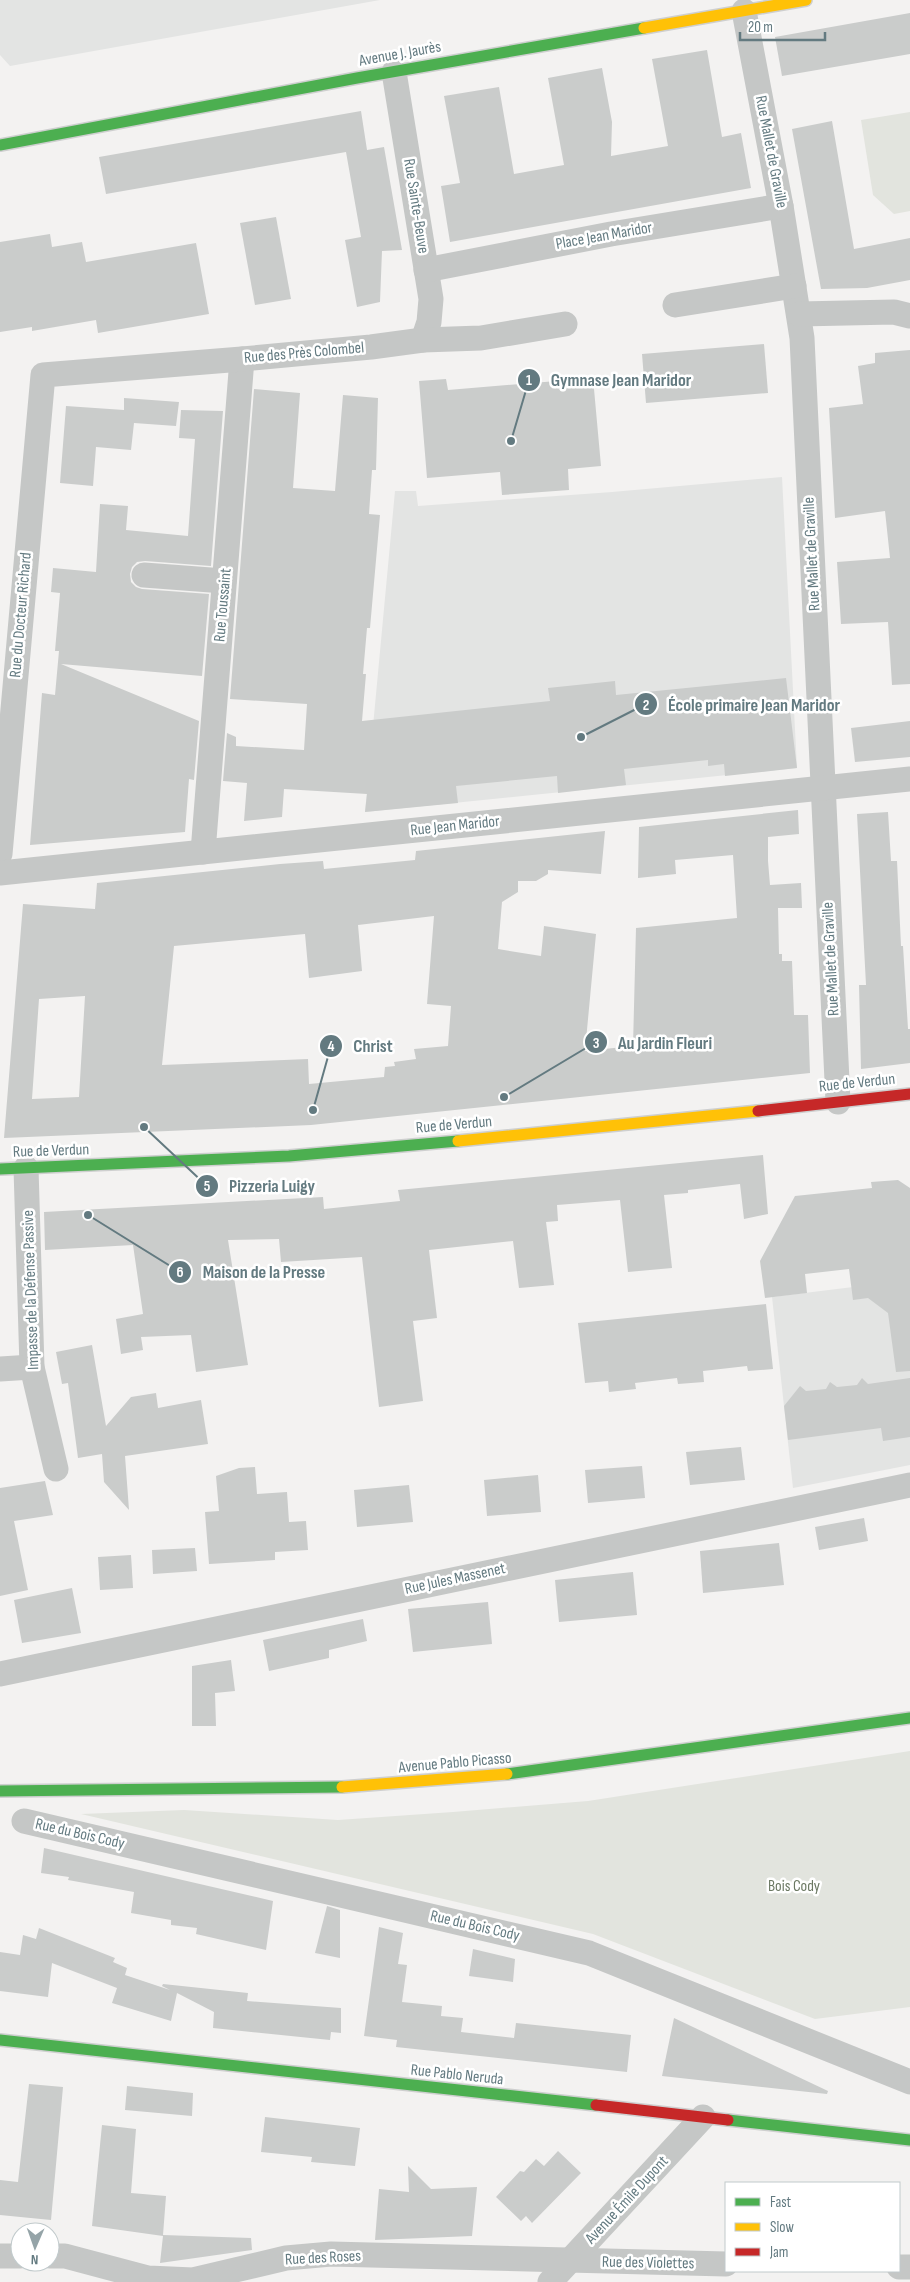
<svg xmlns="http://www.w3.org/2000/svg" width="910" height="2282" font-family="'Sofia Sans Condensed',sans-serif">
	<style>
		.built { fill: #e3e4e3 }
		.green { fill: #e2e4de }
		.building { fill: #cacccb; fill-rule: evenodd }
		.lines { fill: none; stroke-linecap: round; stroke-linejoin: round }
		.fast-casing { stroke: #cecfcf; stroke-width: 14 }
		.slow-casing { stroke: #cecfcf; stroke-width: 14 }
		.jam-casing { stroke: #cecfcf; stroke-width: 14 }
		.street { stroke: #c5c7c6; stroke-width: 25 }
		.fast { stroke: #4caf50; stroke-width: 11 }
		.slow { stroke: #ffc107; stroke-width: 11 }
		.jam { stroke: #c62828; stroke-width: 11 }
		.labels { text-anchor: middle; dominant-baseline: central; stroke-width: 5; stroke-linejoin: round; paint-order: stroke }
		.street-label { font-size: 16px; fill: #637a80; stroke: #fff }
		.park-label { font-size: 16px; fill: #6b7862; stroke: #fff }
		.leader { fill: none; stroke: #637a80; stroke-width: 2 }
		.callout-dot { fill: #637a80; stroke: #fff; stroke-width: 2 }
		.mark-label { font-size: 15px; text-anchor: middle; font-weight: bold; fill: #fff }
		.callout-label { font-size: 18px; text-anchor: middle; font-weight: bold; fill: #637a80; stroke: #fff; stroke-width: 5; stroke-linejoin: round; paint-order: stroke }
	</style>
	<rect width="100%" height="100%" fill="#f3f2f1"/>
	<g class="built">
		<path d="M 0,0 L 380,0 L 10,66 L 0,55 Z"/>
		<path d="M 782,477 L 797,768 L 365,812 L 395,491 L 416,491 L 418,506 L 612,492 Z"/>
		<path d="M 910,1280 L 910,1465 L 793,1488 L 772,1297 Z"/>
	</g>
	<g class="green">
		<path d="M 910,112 L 910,211 L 894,214 L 873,195 L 861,120 Z"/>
		<path d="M 910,1751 L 910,2007 L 815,2019 L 593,1934 L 81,1814 L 184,1810 L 338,1820 L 453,1812 L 588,1801 Z"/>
	</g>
	<g class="building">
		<path d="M 910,13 L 910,54 L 782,76 L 775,37 Z"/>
		<path d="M 707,50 L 722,137 L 741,133 L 751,188 L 450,242 L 441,186 L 460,183 L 444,96 L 499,87 L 514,174 L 564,165 L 548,78 L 602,68 L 612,122 L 611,156 L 668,146 L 652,59 Z"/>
		<path d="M 361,111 L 367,150 L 384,147 L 402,250 L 382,251 L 380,302 L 357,307 L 345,240 L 361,237 L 346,152 L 106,194 L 99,157 Z"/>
		<path d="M 832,121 L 854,249 L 910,238 L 910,280 L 867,288 L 821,289 L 792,129 Z"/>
		<path d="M 276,217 L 291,299 L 255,305 L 240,223 Z"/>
		<path d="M 50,234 L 52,247 L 82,242 L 86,262 L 196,243 L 209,314 L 98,333 L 96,320 L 32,331 L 32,327 L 0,332 L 0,242 Z"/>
		<path d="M 764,344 L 768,393 L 646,403 L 642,354 Z"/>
		<path d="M 910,350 L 910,684 L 892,685 L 888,622 L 841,624 L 837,562 L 890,558 L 885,511 L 835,518 L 829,408 L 863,404 L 858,366 L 875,363 L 875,353 Z"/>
		<path d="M 593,378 L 601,466 L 568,469 L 569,490 L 502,495 L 500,472 L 427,478 L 419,381 L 446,379 L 448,390 Z"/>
		<path d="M 254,389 L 300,393 L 293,488 L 335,491 L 343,395 L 378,398 L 376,470 L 372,470 L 369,514 L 380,515 L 370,628 L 367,628 L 363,674 L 366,674 L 362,721 L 550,701 L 548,688 L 615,681 L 616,695 L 786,678 L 797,768 L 725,776 L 724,764 L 708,766 L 708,760 L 624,769 L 626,785 L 558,793 L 557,776 L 456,786 L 458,803 L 365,812 L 367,794 L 284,789 L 282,817 L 244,821 L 247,783 L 223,781 L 227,733 L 236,737 L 236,746 L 304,750 L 307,704 L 230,699 Z"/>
		<path d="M 124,398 L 179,402 L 176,426 L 134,423 L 131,450 L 96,447 L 93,486 L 60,483 L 66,406 L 124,410 Z"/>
		<path d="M 181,410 L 223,411 L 211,566 L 145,561 L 137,562 L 132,567 L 130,574 L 131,582 L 136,587 L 142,589 L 209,594 L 202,676 L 61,664 L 199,721 L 194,780 L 189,779 L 185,832 L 30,845 L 42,693 L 55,695 L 59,651 L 55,651 L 60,593 L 51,592 L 53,568 L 96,572 L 100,504 L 128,506 L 126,530 L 188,536 L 195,439 L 179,438 Z"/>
		<path d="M 910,721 L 910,757 L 855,762 L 851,728 Z"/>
		<path d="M 798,810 L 799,834 L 768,837 L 768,861 L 770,885 L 801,883 L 802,908 L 778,908 L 779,954 L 782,954 L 782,961 L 792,961 L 794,1015 L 808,1015 L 810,1073 L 311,1125 L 4,1138 L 23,904 L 95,909 L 97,883 L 280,864 L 323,861 L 324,869 L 415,860 L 416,851 L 605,831 L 601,874 L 548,870 L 548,874 L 536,881 L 518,881 L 518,892 L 502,902 L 498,949 L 541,956 L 544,926 L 596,934 L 585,1051 L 633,1046 L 636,928 L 737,918 L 733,855 L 675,860 L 676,874 L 638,878 L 639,827 ZM 434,916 L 427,1004 L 451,1006 L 448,1046 L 414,1049 L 416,1059 L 394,1062 L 395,1066 L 385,1067 L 384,1077 L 309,1084 L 308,1059 L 162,1065 L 174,946 L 305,934 L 309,978 L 362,971 L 358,925 ZM 85,996 L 79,1097 L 32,1099 L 39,999 Z"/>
		<path d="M 888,812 L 891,861 L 897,861 L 901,946 L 903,946 L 908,1029 L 910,1029 L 910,1063 L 861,1069 L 859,985 L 866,985 L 857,814 Z"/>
		<path d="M 763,1155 L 768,1214 L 744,1219 L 740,1184 L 688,1190 L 688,1193 L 664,1195 L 672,1268 L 628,1272 L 620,1200 L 557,1205 L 558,1221 L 546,1222 L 554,1285 L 519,1288 L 513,1241 L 429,1250 L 437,1318 L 413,1321 L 423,1401 L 379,1407 L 362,1257 L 281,1262 L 279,1239 L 228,1240 L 248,1365 L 196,1372 L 191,1335 L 141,1337 L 143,1350 L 121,1354 L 116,1319 L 143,1314 L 133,1245 L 45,1250 L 44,1212 L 323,1197 L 324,1209 L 400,1201 L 398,1190 Z"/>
		<path d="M 898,1180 L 910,1188 L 910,1371 L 896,1372 L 888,1313 L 868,1298 L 853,1300 L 849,1269 L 805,1274 L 807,1293 L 765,1298 L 760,1261 L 795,1196 L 872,1188 L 871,1182 Z"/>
		<path d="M 766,1304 L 773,1369 L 748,1371 L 747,1366 L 703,1371 L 704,1382 L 678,1384 L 677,1378 L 635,1383 L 636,1389 L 609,1392 L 608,1381 L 585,1383 L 578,1323 Z"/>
		<path d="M 92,1345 L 106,1426 L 131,1397 L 156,1393 L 158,1408 L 201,1400 L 208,1444 L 125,1456 L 129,1510 L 104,1482 L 102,1454 L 78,1458 L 68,1383 L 62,1384 L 56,1352 Z"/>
		<path d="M 862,1378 L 868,1384 L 910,1378 L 910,1437 L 883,1441 L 881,1428 L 788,1440 L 784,1406 L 800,1386 L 806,1391 L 826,1389 L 830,1382 L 837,1387 L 857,1385 Z"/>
		<path d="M 741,1447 L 745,1480 L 690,1485 L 686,1452 Z"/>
		<path d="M 642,1466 L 645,1498 L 588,1503 L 585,1470 Z"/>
		<path d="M 255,1467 L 257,1494 L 287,1492 L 289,1522 L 306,1521 L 308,1550 L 275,1552 L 275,1560 L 209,1564 L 205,1512 L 219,1511 L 216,1476 L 239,1468 Z"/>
		<path d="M 538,1475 L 541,1512 L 487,1516 L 484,1480 Z"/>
		<path d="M 45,1481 L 53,1515 L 14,1521 L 28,1590 L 0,1596 L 0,1488 Z"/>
		<path d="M 409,1485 L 413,1522 L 357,1527 L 354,1490 Z"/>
		<path d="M 864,1518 L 868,1541 L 819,1550 L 815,1527 Z"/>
		<path d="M 779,1543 L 784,1585 L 703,1593 L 700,1551 Z"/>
		<path d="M 195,1548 L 197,1571 L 153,1574 L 152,1550 Z"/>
		<path d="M 131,1555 L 133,1588 L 100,1590 L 98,1557 Z"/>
		<path d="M 633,1572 L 637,1615 L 559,1622 L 555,1580 Z"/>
		<path d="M 72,1588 L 81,1633 L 22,1643 L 14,1600 Z"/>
		<path d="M 488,1602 L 492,1644 L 413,1652 L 408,1609 Z"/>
		<path d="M 363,1619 L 367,1641 L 329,1650 L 329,1658 L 269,1671 L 263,1640 Z"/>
		<path d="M 231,1660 L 235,1691 L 215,1693 L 216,1726 L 192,1726 L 192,1666 Z"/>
		<path d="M 44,1848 L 273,1901 L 266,1950 L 196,1934 L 197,1928 L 171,1925 L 171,1920 L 131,1913 L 134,1892 L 68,1880 L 69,1877 L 41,1873 Z"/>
		<path d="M 327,1906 L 340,1910 L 340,1958 L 315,1953 Z"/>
		<path d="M 379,1927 L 403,1933 L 398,1964 L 407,1965 L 402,2002 L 442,2006 L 441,2016 L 463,2018 L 461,2032 L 514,2038 L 516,2023 L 631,2035 L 627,2072 L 396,2047 L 397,2040 L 364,2036 Z"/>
		<path d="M 39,1928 L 115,1958 L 113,1962 L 127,1968 L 125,1975 L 170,1990 L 162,1986 L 163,1984 L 248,1993 L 247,2001 L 341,2008 L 341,2033 L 331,2032 L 330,2040 L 213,2028 L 214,2012 L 177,1993 L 171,2021 L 112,2003 L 117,1988 L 52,1963 L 48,1997 L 0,1991 L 0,1952 L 20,1955 L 23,1935 L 36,1939 Z"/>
		<path d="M 473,1949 L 515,1959 L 513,1982 L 469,1976 Z"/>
		<path d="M 674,2018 L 828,2091 L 827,2094 L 662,2076 Z"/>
		<path d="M 29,2084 L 63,2087 L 51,2220 L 0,2215 L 0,2180 L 18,2182 Z"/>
		<path d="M 127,2086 L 193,2093 L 192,2116 L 125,2110 Z"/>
		<path d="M 265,2117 L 360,2128 L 355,2166 L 311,2162 L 312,2157 L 261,2152 Z"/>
		<path d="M 102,2125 L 136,2129 L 131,2193 L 166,2196 L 163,2235 L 251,2238 L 252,2250 L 160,2263 L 163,2236 L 92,2226 Z"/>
		<path d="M 558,2151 L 581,2173 L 532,2223 L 526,2216 L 521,2221 L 496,2197 L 520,2171 L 524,2172 L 536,2159 L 544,2166 Z"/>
		<path d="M 408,2166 L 431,2189 L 477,2187 L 472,2236 L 375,2240 L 379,2189 L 409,2192 Z"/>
	</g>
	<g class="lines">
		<defs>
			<g id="fast">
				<path d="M 0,145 L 357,78 L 644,28"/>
				<path d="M 0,1169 L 289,1156 L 458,1141"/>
				<path d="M 507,1774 L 910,1718"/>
				<path d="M 0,1791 L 342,1787"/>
				<path d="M 0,2040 L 596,2105"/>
				<path d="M 728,2120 L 910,2140"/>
			</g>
			<g id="slow">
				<path d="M 644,28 L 806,0"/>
				<path d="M 458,1141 L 758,1111"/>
				<path d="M 342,1787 L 507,1774"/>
			</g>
			<g id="jam">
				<path d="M 758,1111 L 910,1094"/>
				<path d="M 596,2105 L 728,2120"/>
			</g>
		</defs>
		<use href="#fast" class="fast-casing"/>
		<use href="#slow" class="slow-casing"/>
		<use href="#jam" class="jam-casing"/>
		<g class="street">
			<path d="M 744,11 L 781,206 L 802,338 L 838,1102"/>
			<path d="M 394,72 L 431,299 L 429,322 L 423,340"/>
			<path d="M 426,270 L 611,234 L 781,206"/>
			<path d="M 675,305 L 794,286"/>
			<path d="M 799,314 L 894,312 L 910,316"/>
			<path d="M 144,575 L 224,581"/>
			<path d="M 203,852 L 242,359"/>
			<path d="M 0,854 L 43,375 L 242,359 L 371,347 L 423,340 L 481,338 L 565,324"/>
			<path d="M 0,873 L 910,779"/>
			<path d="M 26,1168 L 32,1367 L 56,1469"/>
			<path d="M 0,1369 L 32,1367"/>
			<path d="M 0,1674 L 910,1485"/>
			<path d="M 24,1821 L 589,1953 L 910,2082"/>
			<path d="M 0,2256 L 20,2256"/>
			<path d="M 50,2256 L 65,2256 L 148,2278 L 193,2280 L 286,2258 L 331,2254 L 726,2264"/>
			<path d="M 899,2267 L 910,2267"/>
			<path d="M 550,2282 L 703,2117"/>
		</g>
		<use href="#fast" class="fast"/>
		<use href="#slow" class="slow"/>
		<use href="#jam" class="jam"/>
	</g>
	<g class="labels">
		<g class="street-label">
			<text transform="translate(400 54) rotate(-10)">Avenue J. Jaurès</text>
			<text transform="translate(771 152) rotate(79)">Rue Mallet de Graville</text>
			<text transform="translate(416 206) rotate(81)">Rue Sainte-Beuve</text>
			<text transform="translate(604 236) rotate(-10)">Place Jean Maridor</text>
			<text transform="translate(304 353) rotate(-5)">Rue des Près Colombel</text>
			<text transform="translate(812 554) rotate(-93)">Rue Mallet de Graville</text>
			<text transform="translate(223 605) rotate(-85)">Rue Toussaint</text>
			<text transform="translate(21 615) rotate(-85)">Rue du Docteur Richard</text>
			<text transform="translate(455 826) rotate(-6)">Rue Jean Maridor</text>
			<text transform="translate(831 959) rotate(-93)">Rue Mallet de Graville</text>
			<text transform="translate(857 1083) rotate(-6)">Rue de Verdun</text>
			<text transform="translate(454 1125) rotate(-5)">Rue de Verdun</text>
			<text transform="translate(51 1151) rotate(-2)">Rue de Verdun</text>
			<text transform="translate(31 1290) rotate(-92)">Impasse de la Défense Passive</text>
			<text transform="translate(455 1579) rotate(-12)">Rue Jules Massenet</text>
			<text transform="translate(455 1763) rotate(-5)">Avenue Pablo Picasso</text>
			<text transform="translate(80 1834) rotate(13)">Rue du Bois Cody</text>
			<text transform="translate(475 1926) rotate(13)">Rue du Bois Cody</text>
			<text transform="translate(457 2075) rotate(6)">Rue Pablo Neruda</text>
			<text transform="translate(627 2200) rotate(-47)">Avenue Émile Dupont</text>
			<text transform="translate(323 2258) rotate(-3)">Rue des Roses</text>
			<text transform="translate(648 2263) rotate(1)">Rue des Violettes</text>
		</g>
		<g class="park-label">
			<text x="794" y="1886">Bois Cody</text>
		</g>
	</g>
	<path class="leader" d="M511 441L529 380M581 737L646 704M504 1097L596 1042M313 1110L331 1046M144 1127L207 1186M88 1215L180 1272"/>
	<g class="callout-dot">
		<circle cx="511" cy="441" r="5"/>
		<circle cx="581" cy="737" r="5"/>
		<circle cx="504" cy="1097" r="5"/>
		<circle cx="313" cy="1110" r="5"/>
		<circle cx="144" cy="1127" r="5"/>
		<circle cx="88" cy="1215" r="5"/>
		<circle cx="529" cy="380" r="12"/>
		<circle cx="646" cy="704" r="12"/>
		<circle cx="596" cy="1042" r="12"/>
		<circle cx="331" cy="1046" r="12"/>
		<circle cx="207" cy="1186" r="12"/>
		<circle cx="180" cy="1272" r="12"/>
	</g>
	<g class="mark-label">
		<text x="529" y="385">1</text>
		<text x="646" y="710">2</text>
		<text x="596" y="1048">3</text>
		<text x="331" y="1051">4</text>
		<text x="207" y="1191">5</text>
		<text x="180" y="1277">6</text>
	</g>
	<g class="callout-label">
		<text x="621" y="386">Gymnase Jean Maridor</text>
		<text x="754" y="711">École primaire Jean Maridor</text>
		<text x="665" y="1049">Au Jardin Fleuri</text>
		<text x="373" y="1052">Christ</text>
		<text x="272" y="1192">Pizzeria Luigy</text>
		<text x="264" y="1278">Maison de la Presse</text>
	</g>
	<rect x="725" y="2182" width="175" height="90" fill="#ffffff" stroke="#c1cacc"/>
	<rect x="735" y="2198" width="25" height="8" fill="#4caf50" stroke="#c1cacc"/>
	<text x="770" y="2207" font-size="15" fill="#637a80">Fast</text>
	<rect x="735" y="2223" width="25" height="8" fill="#ffc107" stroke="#c1cacc"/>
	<text x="770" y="2232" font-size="15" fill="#637a80">Slow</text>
	<rect x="735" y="2248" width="25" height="8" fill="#c62828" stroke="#c1cacc"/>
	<text x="770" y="2257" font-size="15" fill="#637a80">Jam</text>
	<g transform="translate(35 2247) rotate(182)"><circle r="24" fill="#ffffff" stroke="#c1cacc"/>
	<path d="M0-4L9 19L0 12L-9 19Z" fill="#95a4a8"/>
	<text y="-8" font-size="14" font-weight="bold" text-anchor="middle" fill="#637a80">N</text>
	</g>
	<path d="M740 32v8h85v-8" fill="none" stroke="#637a80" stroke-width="2.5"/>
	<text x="748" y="32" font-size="15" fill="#637a80" stroke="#ffffff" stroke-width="4" paint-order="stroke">20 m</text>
</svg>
